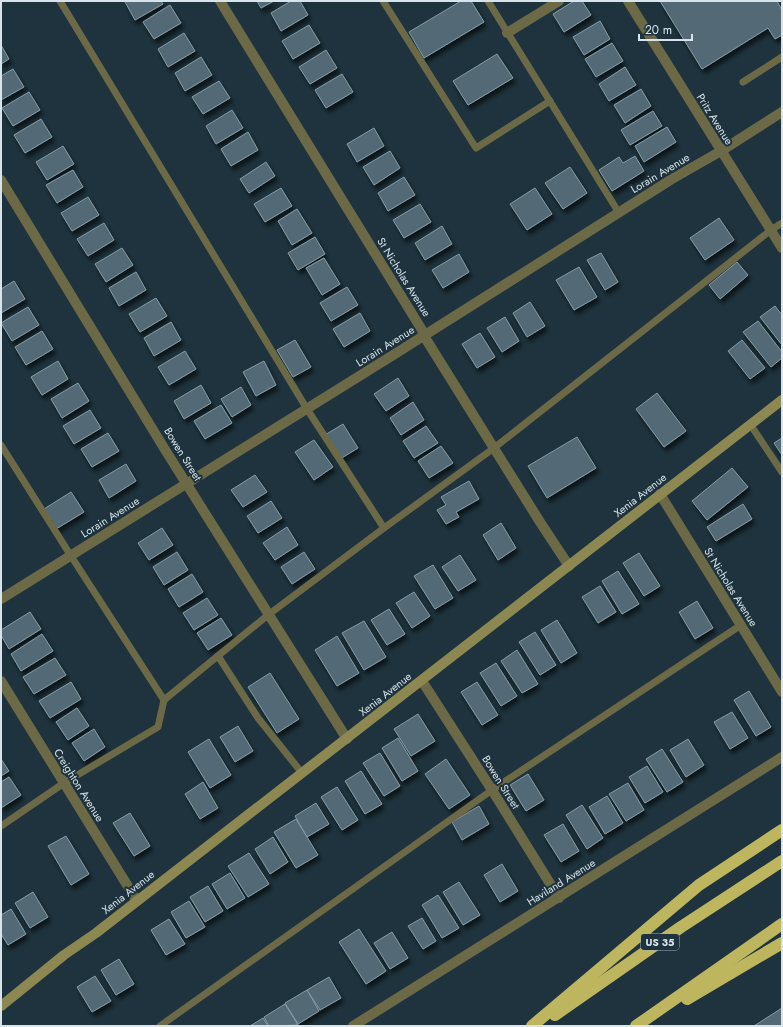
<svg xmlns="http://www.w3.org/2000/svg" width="783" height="1027" font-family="Jost,sans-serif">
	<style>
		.building { fill: #526974; stroke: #849da8; filter: url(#shadow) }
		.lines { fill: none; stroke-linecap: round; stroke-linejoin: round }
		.lane { stroke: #6c6947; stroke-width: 7 }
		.street { stroke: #6c6947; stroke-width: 10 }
		.secondary { stroke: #8d8851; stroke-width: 10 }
		.highway { stroke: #beb65e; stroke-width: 12 }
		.labels { text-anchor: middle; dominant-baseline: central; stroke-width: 4; stroke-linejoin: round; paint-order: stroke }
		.shield { fill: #1e333d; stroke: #a0afb7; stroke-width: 1 }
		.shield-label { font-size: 10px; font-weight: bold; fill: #d7e4eb }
		.street-label { font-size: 11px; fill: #d7e4eb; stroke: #1e333d }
	</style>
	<defs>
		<filter id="shadow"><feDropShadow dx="2.5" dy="4.5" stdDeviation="2" flood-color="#0009"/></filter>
	</defs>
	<rect width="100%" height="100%" fill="#1e333d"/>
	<g class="building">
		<path d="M 126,1 L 161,1 L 163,4 L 135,20 L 125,2 Z"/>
		<path d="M 257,1 L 274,1 L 261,8 Z"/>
		<path d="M 291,1 L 300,1 L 308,15 L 281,31 L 271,13 Z"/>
		<path d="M 461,1 L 471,1 L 484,22 L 424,58 L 409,32 Z"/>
		<path d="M 574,1 L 582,1 L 591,15 L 564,32 L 553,14 Z"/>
		<path d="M 660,1 L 777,1 L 782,10 L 782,35 L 775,39 L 768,28 L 702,69 Z"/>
		<path d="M 170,5 L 181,23 L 154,39 L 143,22 Z"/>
		<path d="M 600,21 L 610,39 L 584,55 L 573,37 Z"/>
		<path d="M 309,25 L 320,43 L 293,59 L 282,41 Z"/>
		<path d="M 184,33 L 195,51 L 168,67 L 158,49 Z"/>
		<path d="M 612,43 L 623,61 L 596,77 L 585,59 Z"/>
		<path d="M 1,45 L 9,59 L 1,64 Z"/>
		<path d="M 326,50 L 337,68 L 310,84 L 299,67 Z"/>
		<path d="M 497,54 L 513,78 L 468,105 L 453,81 Z"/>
		<path d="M 201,57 L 212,75 L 185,91 L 175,73 Z"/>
		<path d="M 625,67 L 636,85 L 609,101 L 599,84 Z"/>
		<path d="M 13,69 L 24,87 L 1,100 L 1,76 Z"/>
		<path d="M 342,74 L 353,92 L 326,108 L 315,90 Z"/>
		<path d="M 219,81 L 230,98 L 203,114 L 192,97 Z"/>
		<path d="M 641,89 L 651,106 L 625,123 L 614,105 Z"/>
		<path d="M 29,92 L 40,110 L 13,126 L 2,108 Z"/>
		<path d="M 232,110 L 243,128 L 216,144 L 206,126 Z"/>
		<path d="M 653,111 L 662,126 L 630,145 L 621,130 Z"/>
		<path d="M 41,119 L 52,137 L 25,153 L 14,135 Z"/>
		<path d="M 667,127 L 676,142 L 644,162 L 635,146 Z"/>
		<path d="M 374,128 L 384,146 L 357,162 L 347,144 Z"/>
		<path d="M 248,132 L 258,150 L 231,166 L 221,149 Z"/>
		<path d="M 63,146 L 74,164 L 47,180 L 36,162 Z"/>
		<path d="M 390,151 L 400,168 L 374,185 L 363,167 Z"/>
		<path d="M 635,156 L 644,171 L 612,191 L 599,170 L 619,157 L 623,163 Z"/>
		<path d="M 266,162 L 275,176 L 249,193 L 240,179 Z"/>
		<path d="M 570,167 L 587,193 L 563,209 L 545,183 Z"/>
		<path d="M 73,170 L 83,187 L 57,203 L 46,185 Z"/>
		<path d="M 404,177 L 415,195 L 388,211 L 378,193 Z"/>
		<path d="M 281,188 L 292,206 L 265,222 L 254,204 Z"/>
		<path d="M 535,188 L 552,214 L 527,230 L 510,204 Z"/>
		<path d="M 88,197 L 99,215 L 72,231 L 61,213 Z"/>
		<path d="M 420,204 L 431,222 L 404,238 L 393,220 Z"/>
		<path d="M 297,209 L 312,233 L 292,245 L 278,221 Z"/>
		<path d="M 719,218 L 734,240 L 705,260 L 690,238 Z"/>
		<path d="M 104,223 L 114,240 L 88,256 L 77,239 Z"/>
		<path d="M 442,226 L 452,244 L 425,260 L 415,243 Z"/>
		<path d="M 315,237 L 325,254 L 298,270 L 288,253 Z"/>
		<path d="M 122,248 L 133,265 L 106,282 L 95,264 Z"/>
		<path d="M 601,253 L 618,282 L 605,290 L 587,260 Z"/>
		<path d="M 459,254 L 469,272 L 443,288 L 432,270 Z"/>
		<path d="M 324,258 L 340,284 L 322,295 L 306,268 Z"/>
		<path d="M 737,262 L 748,275 L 720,299 L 709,285 Z"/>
		<path d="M 579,267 L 597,297 L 574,310 L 556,280 Z"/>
		<path d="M 136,272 L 146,290 L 119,306 L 109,288 Z"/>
		<path d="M 14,281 L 25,299 L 1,313 L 1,289 Z"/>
		<path d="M 347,287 L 358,305 L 331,321 L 320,303 Z"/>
		<path d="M 156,298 L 167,316 L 140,332 L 129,314 Z"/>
		<path d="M 530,302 L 545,326 L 527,337 L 513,313 Z"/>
		<path d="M 775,306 L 782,315 L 782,345 L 760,317 Z"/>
		<path d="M 28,307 L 39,325 L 12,341 L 1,323 Z"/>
		<path d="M 360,313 L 370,331 L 344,347 L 333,329 Z"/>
		<path d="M 505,317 L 519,341 L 502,352 L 487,328 Z"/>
		<path d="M 758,321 L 782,352 L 782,358 L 771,367 L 743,332 Z"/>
		<path d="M 171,322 L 181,340 L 154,356 L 144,338 Z"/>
		<path d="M 42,331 L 53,349 L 26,365 L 15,347 Z"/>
		<path d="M 480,333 L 495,357 L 477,368 L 462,344 Z"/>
		<path d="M 295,340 L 311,367 L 293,377 L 277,350 Z"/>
		<path d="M 742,340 L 765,368 L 750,379 L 728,351 Z"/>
		<path d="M 185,351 L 196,369 L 169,385 L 158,367 Z"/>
		<path d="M 58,361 L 68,379 L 42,395 L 31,377 Z"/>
		<path d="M 264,361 L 276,385 L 256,396 L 243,372 Z"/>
		<path d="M 398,378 L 409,396 L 386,411 L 374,394 Z"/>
		<path d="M 78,383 L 89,401 L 62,418 L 51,399 Z"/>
		<path d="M 201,385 L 211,403 L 184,419 L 174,401 Z"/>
		<path d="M 241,387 L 251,405 L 232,417 L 221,399 Z"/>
		<path d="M 657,393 L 686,431 L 664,447 L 636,409 Z"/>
		<path d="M 413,402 L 424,420 L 401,435 L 390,418 Z"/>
		<path d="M 221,405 L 232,423 L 205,439 L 194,421 Z"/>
		<path d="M 90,410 L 101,428 L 74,444 L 63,426 Z"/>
		<path d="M 343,424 L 358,448 L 340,459 L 325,435 Z"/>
		<path d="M 426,426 L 438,443 L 414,458 L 403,441 Z"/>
		<path d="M 108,433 L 119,451 L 92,467 L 81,449 Z"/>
		<path d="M 577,437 L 596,468 L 547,498 L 528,466 Z"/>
		<path d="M 782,438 L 782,455 L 774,443 Z"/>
		<path d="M 314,440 L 333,467 L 314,480 L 295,452 Z"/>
		<path d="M 441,446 L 453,463 L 429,478 L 418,461 Z"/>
		<path d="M 126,464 L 136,481 L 109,498 L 99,480 Z"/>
		<path d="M 732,468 L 748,487 L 707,520 L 692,501 Z"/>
		<path d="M 255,475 L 267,492 L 243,507 L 231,490 Z"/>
		<path d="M 469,481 L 479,499 L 456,512 L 459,517 L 446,524 L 437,510 L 446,505 L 441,497 Z"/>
		<path d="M 71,492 L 84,512 L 56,529 L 44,509 Z"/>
		<path d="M 271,501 L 282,518 L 258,533 L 247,516 Z"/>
		<path d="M 743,504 L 752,519 L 716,541 L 707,527 Z"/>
		<path d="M 501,523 L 516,548 L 498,560 L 483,535 Z"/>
		<path d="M 287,527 L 298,545 L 275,560 L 263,543 Z"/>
		<path d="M 162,528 L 173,545 L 149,560 L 138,543 Z"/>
		<path d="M 177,552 L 188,570 L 164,585 L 153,567 Z"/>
		<path d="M 304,552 L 315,569 L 292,584 L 281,567 Z"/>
		<path d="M 639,553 L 660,586 L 644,596 L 623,563 Z"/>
		<path d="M 460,555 L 476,580 L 458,591 L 442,567 Z"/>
		<path d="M 433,565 L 453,598 L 435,609 L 414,576 Z"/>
		<path d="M 618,571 L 639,604 L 622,614 L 602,581 Z"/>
		<path d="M 192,574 L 203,592 L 179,607 L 168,589 Z"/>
		<path d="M 600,586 L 616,612 L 598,623 L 582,597 Z"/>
		<path d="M 414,592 L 430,616 L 412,628 L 396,603 Z"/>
		<path d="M 207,598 L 218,615 L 194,630 L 183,613 Z"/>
		<path d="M 697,601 L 713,628 L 695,639 L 679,612 Z"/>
		<path d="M 389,609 L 405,634 L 387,645 L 371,620 Z"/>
		<path d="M 30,612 L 41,629 L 9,649 L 1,635 L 1,630 Z"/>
		<path d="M 221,618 L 232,635 L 208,650 L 197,633 Z"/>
		<path d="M 557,620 L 577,653 L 561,663 L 541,630 Z"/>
		<path d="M 364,621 L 386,657 L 364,670 L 342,633 Z"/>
		<path d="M 535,632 L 556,665 L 540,675 L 519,642 Z"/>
		<path d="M 42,634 L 53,651 L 21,671 L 11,654 Z"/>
		<path d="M 337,636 L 359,673 L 337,686 L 315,650 Z"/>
		<path d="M 517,650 L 538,684 L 522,693 L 501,661 Z"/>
		<path d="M 55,658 L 66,675 L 34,694 L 23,677 Z"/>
		<path d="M 496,663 L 517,696 L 501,706 L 480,673 Z"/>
		<path d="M 270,673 L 299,719 L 277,733 L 248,687 Z"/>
		<path d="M 71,682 L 81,699 L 50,718 L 39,701 Z"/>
		<path d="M 477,682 L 498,715 L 482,725 L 461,692 Z"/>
		<path d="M 749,691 L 771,727 L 756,736 L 734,700 Z"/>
		<path d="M 77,708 L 89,726 L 68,740 L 56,722 Z"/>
		<path d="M 732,712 L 748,738 L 730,749 L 714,722 Z"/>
		<path d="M 418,714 L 435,741 L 411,756 L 394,729 Z"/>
		<path d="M 238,726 L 253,751 L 235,762 L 220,737 Z"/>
		<path d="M 94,729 L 105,747 L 84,761 L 72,743 Z"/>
		<path d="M 398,738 L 418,771 L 402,781 L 382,748 Z"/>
		<path d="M 209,739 L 231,775 L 210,788 L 188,752 Z"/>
		<path d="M 688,739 L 704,765 L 686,777 L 670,750 Z"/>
		<path d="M 662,749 L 683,782 L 667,792 L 646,759 Z"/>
		<path d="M 380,753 L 400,786 L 384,796 L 363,763 Z"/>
		<path d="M 1,759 L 9,771 L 1,776 Z"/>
		<path d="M 446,759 L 470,795 L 449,809 L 425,774 Z"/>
		<path d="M 647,766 L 663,792 L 645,803 L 629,777 Z"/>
		<path d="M 361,771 L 382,804 L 365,814 L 345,781 Z"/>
		<path d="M 528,774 L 544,800 L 526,811 L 510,785 Z"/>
		<path d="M 9,777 L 21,795 L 1,808 L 1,782 Z"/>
		<path d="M 203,782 L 218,808 L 200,819 L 185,794 Z"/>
		<path d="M 628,783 L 644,810 L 626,821 L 609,794 Z"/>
		<path d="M 337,787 L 358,820 L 342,830 L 321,797 Z"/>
		<path d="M 607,796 L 623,823 L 605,834 L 589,807 Z"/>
		<path d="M 316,803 L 329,824 L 307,837 L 295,816 Z"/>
		<path d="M 582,805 L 603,838 L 587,849 L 566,815 Z"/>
		<path d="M 479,806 L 489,824 L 462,840 L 452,822 Z"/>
		<path d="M 130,813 L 150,846 L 134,856 L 113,823 Z"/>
		<path d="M 296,819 L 318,855 L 296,868 L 274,832 Z"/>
		<path d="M 563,824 L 579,851 L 561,862 L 544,835 Z"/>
		<path d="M 66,836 L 89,874 L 71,885 L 48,846 Z"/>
		<path d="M 273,837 L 288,862 L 270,874 L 255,849 Z"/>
		<path d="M 249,853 L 269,884 L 248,897 L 228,866 Z"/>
		<path d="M 502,864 L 518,891 L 500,902 L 484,875 Z"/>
		<path d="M 230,873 L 245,898 L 227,909 L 212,884 Z"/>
		<path d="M 459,882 L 480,915 L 463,925 L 443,892 Z"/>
		<path d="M 208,886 L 223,911 L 205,922 L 190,897 Z"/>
		<path d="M 33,892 L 48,917 L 30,928 L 15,903 Z"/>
		<path d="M 438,895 L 459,928 L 442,938 L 422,905 Z"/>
		<path d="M 189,901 L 205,927 L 186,938 L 171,912 Z"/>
		<path d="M 11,909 L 26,934 L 8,945 L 1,934 L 1,915 Z"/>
		<path d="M 422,918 L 436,941 L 423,949 L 408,926 Z"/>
		<path d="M 169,919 L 185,944 L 166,955 L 151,930 Z"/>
		<path d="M 359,929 L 386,971 L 366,984 L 339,942 Z"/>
		<path d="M 392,932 L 408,958 L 390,969 L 374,943 Z"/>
		<path d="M 119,959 L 134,984 L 116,995 L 101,970 Z"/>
		<path d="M 95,976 L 111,1001 L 92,1012 L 77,987 Z"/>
		<path d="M 329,977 L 341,998 L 320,1010 L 307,990 Z"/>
		<path d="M 307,990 L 319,1011 L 298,1024 L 285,1003 Z"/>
		<path d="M 285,1004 L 298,1025 L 269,1026 L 264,1017 Z"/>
		<path d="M 782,1008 L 782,1026 L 754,1026 Z"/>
		<path d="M 263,1018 L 268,1026 L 250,1026 Z"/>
	</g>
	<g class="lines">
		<g class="lane">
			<path d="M 60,1 L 307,409 L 384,528"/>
			<path d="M 383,1 L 476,148 L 550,101"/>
			<path d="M 488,1 L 619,213"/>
			<path d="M 743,82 L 782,57"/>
			<path d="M 750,424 L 782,472"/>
			<path d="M 1,445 L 71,556 L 164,700"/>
			<path d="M 218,656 L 258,718 L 302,773"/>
			<path d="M 1,826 L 64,783 L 158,727 L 164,700 L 268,615 L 384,528 L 494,448 L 771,230 L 782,223"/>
			<path d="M 160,1026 L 492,790 L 741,625"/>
		</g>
		<g class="street">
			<path d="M 220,1 L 422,330 L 424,336 L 540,522 L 569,566"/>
			<path d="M 628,1 L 782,248"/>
			<path d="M 507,33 L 559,1"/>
			<path d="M 1,180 L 164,448 L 347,739"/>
			<path d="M 660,494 L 782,692"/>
			<path d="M 1,599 L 398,352 L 672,179 L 721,151 L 782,112"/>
			<path d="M 1,681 L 137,901"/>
			<path d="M 422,681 L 492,790 L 559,898"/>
			<path d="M 353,1026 L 782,757"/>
		</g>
		<path class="secondary" d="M 1,1006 L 64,955 L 96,933 L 782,400"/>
		<g class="highway">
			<path d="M 687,999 L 782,943"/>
			<path d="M 555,1015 L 681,927 L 782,861"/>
			<path d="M 532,1026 L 699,885 L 782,830"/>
			<path d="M 636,1026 L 782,924"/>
		</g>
	</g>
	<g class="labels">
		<rect class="shield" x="641" y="934" width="38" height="16" rx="3"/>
		<g class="shield-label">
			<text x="660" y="942">US 35</text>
		</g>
		<g class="street-label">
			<text transform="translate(715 119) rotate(58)">Pritz Avenue</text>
			<text transform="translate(660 173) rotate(-31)">Lorain Avenue</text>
			<text transform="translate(404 277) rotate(58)">St Nicholas Avenue</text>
			<text transform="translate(385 346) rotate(-32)">Lorain Avenue</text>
			<text transform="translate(183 454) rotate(58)">Bowen Street</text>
			<text transform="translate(640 495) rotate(-38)">Xenia Avenue</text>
			<text transform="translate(110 517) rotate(-32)">Lorain Avenue</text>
			<text transform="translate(731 587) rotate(58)">St Nicholas Avenue</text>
			<text transform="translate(385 694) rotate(-38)">Xenia Avenue</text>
			<text transform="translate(501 782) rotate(58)">Bowen Street</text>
			<text transform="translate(79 785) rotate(58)">Creighton Avenue</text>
			<text transform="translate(561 882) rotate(-32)">Haviland Avenue</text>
			<text transform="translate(128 892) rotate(-38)">Xenia Avenue</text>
		</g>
	</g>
	<rect width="783" height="1027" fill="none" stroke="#d7e4eb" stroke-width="4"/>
	<path d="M639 34v6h53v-6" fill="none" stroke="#d7e4eb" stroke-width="2"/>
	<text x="645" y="34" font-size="12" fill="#d7e4eb" stroke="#1e333d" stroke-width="3" paint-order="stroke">20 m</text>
</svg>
